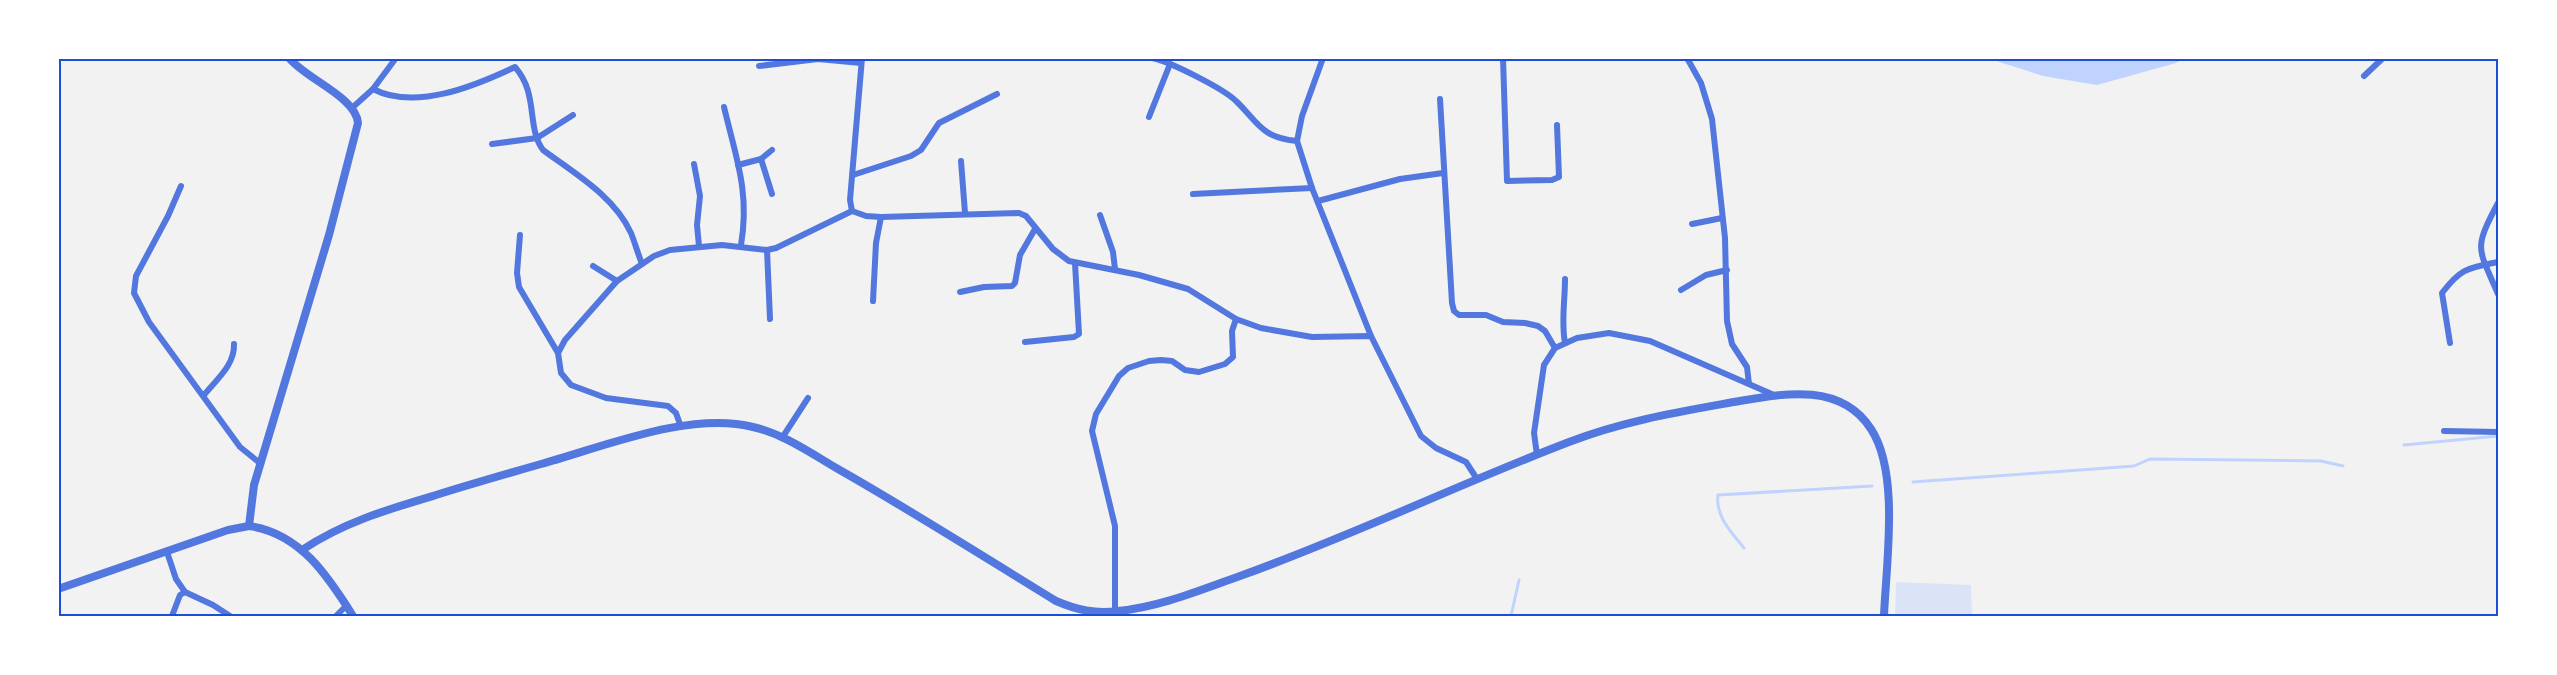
<svg xmlns="http://www.w3.org/2000/svg" width="2557" height="675" font-family="Commissioner,sans-serif">
	<style>
		.green { fill: #dbe4f7 }
		.water { fill: #bfd3fe }
		.lines { fill: none; stroke-linecap: round; stroke-linejoin: round }
		.stream { stroke: #bfd3fe; stroke-width: 3 }
		.minor { stroke: #5277de; stroke-width: 6 }
		.tertiary { stroke: #5277de; stroke-width: 8 }
		.neatline { fill: none; stroke: #1d4ed8; stroke-width: 2 }
	</style>
	<rect width="100%" height="100%" fill="#f2f2f2"/>
	<path class="green" d="M 1896,582 L 1971,585 L 1972,616 L 1895,616 Z"/>
	<path class="water" d="M 1990,59 L 2183,59 L 2176,63 L 2097,85 L 2043,76 Z"/>
	<g class="lines">
		<g class="stream">
			<path d="M 2404,445 L 2498,436"/>
			<path d="M 1913,482 L 2134,466 L 2150,459 L 2321,461 L 2343,466"/>
			<path d="M 1744,548 C 1732,533 1715,516 1718,495 L 1872,486"/>
			<path d="M 1511,616 L 1519,580"/>
		</g>
		<g class="minor">
			<path d="M 862,58 L 850,200 L 852,211 L 866,216 L 881,217 L 1019,213 L 1026,216 L 1053,249 L 1069,261 L 1139,275 L 1188,289 L 1236,319 L 1261,328 L 1312,337 L 1371,336 L 1421,436 L 1436,448 L 1466,462 L 1477,479"/>
			<path d="M 1152,58 C 1169,61 1224,89 1236,101 C 1259,123 1260,137 1297,141"/>
			<path d="M 1323,58 L 1302,116 L 1297,141 L 1312,188 L 1371,336"/>
			<path d="M 1503,58 L 1507,181 L 1552,180 L 1559,177 L 1557,125"/>
			<path d="M 1687,58 L 1701,83 L 1712,119 L 1725,238 L 1727,321 L 1732,344 L 1747,367 L 1749,384"/>
			<path d="M 759,66 L 818,59 L 861,63"/>
			<path d="M 2364,76 L 2383,58"/>
			<path d="M 373,89 C 415,111 475,86 515,67 C 539,94 526,127 543,150 C 574,173 614,196 631,233 C 635,243 638,254 642,264"/>
			<path d="M 1440,99 L 1452,303 L 1454,311 L 1459,315 L 1486,315 L 1503,322 L 1525,323 L 1538,326 L 1545,331 L 1555,348"/>
			<path d="M 353,107 L 373,89 L 396,58"/>
			<path d="M 724,107 C 736,158 750,192 741,245"/>
			<path d="M 1149,117 L 1170,64"/>
			<path d="M 492,144 L 537,138 L 573,115"/>
			<path d="M 761,159 L 772,194"/>
			<path d="M 961,161 L 965,213"/>
			<path d="M 694,164 L 700,196 L 697,225 L 699,246"/>
			<path d="M 738,165 L 761,159 L 772,150"/>
			<path d="M 853,175 L 911,156 L 921,150 L 939,123 L 997,94"/>
			<path d="M 181,186 L 168,216 L 136,276 L 134,293 L 149,322 L 240,447 L 261,464"/>
			<path d="M 1193,194 L 1312,188"/>
			<path d="M 1318,201 L 1400,179 L 1443,173"/>
			<path d="M 2498,203 C 2473,250 2478,247 2498,294"/>
			<path d="M 1100,215 L 1113,252 L 1115,269"/>
			<path d="M 1692,224 L 1722,218"/>
			<path d="M 520,235 L 517,273 L 519,287 L 558,353"/>
			<path d="M 767,250 L 770,319"/>
			<path d="M 593,266 L 617,281"/>
			<path d="M 1681,290 L 1706,275 L 1727,270"/>
			<path d="M 960,292 L 984,287 L 1012,286 L 1015,283 L 1020,255 L 1035,229"/>
			<path d="M 873,301 L 876,243 L 881,217"/>
			<path d="M 1025,342 L 1074,337 L 1079,334 L 1075,263"/>
			<path d="M 1565,343 C 1561,322 1565,301 1565,279"/>
			<path d="M 2450,343 L 2442,293 C 2461,268 2468,268 2498,262"/>
			<path d="M 204,395 C 216,380 235,365 234,344"/>
			<path d="M 681,427 L 676,413 L 668,406 L 606,398 L 571,385 L 561,373 L 558,353 L 565,340 L 617,281 L 654,256 L 670,250 L 722,245 L 767,250 L 776,248 L 852,211"/>
			<path d="M 2444,431 L 2498,432"/>
			<path d="M 782,438 L 808,398"/>
			<path d="M 1537,455 L 1534,433 L 1544,365 L 1555,348 L 1577,338 L 1609,333 L 1650,341 L 1774,395"/>
			<path d="M 167,552 L 176,579 L 185,592 L 213,605 L 230,616"/>
			<path d="M 1115,612 L 1115,526 L 1092,431 L 1096,414 L 1119,376 L 1128,368 L 1149,361 L 1161,360 L 1172,361 L 1185,370 L 1199,372 L 1225,364 L 1233,357 L 1232,331 L 1236,319"/>
			<path d="M 172,616 L 180,595 L 185,592"/>
			<path d="M 336,616 L 347,605"/>
		</g>
		<g class="tertiary">
			<path d="M 289,58 C 306,79 356,97 358,123 L 329,235 L 254,485 L 249,526 C 300,533 328,576 353,616"/>
			<path d="M 302,550 C 344,522 389,509 436,495 C 471,484 506,474 541,464 C 603,447 689,411 753,427 C 784,434 812,454 838,469 C 912,511 984,557 1056,601 C 1077,610 1095,614 1118,611 C 1160,607 1200,590 1240,576 C 1352,536 1459,484 1569,442 C 1623,421 1678,412 1734,402 C 1781,394 1840,381 1871,429 C 1900,473 1886,564 1884,616"/>
			<path d="M 58,589 L 228,530 L 249,526"/>
		</g>
	</g>
	<rect width="2557" height="675" fill="none" stroke="#ffffff" stroke-width="120"/>
	<rect x="60" y="60" width="2437" height="555" class="neatline"/>
</svg>
